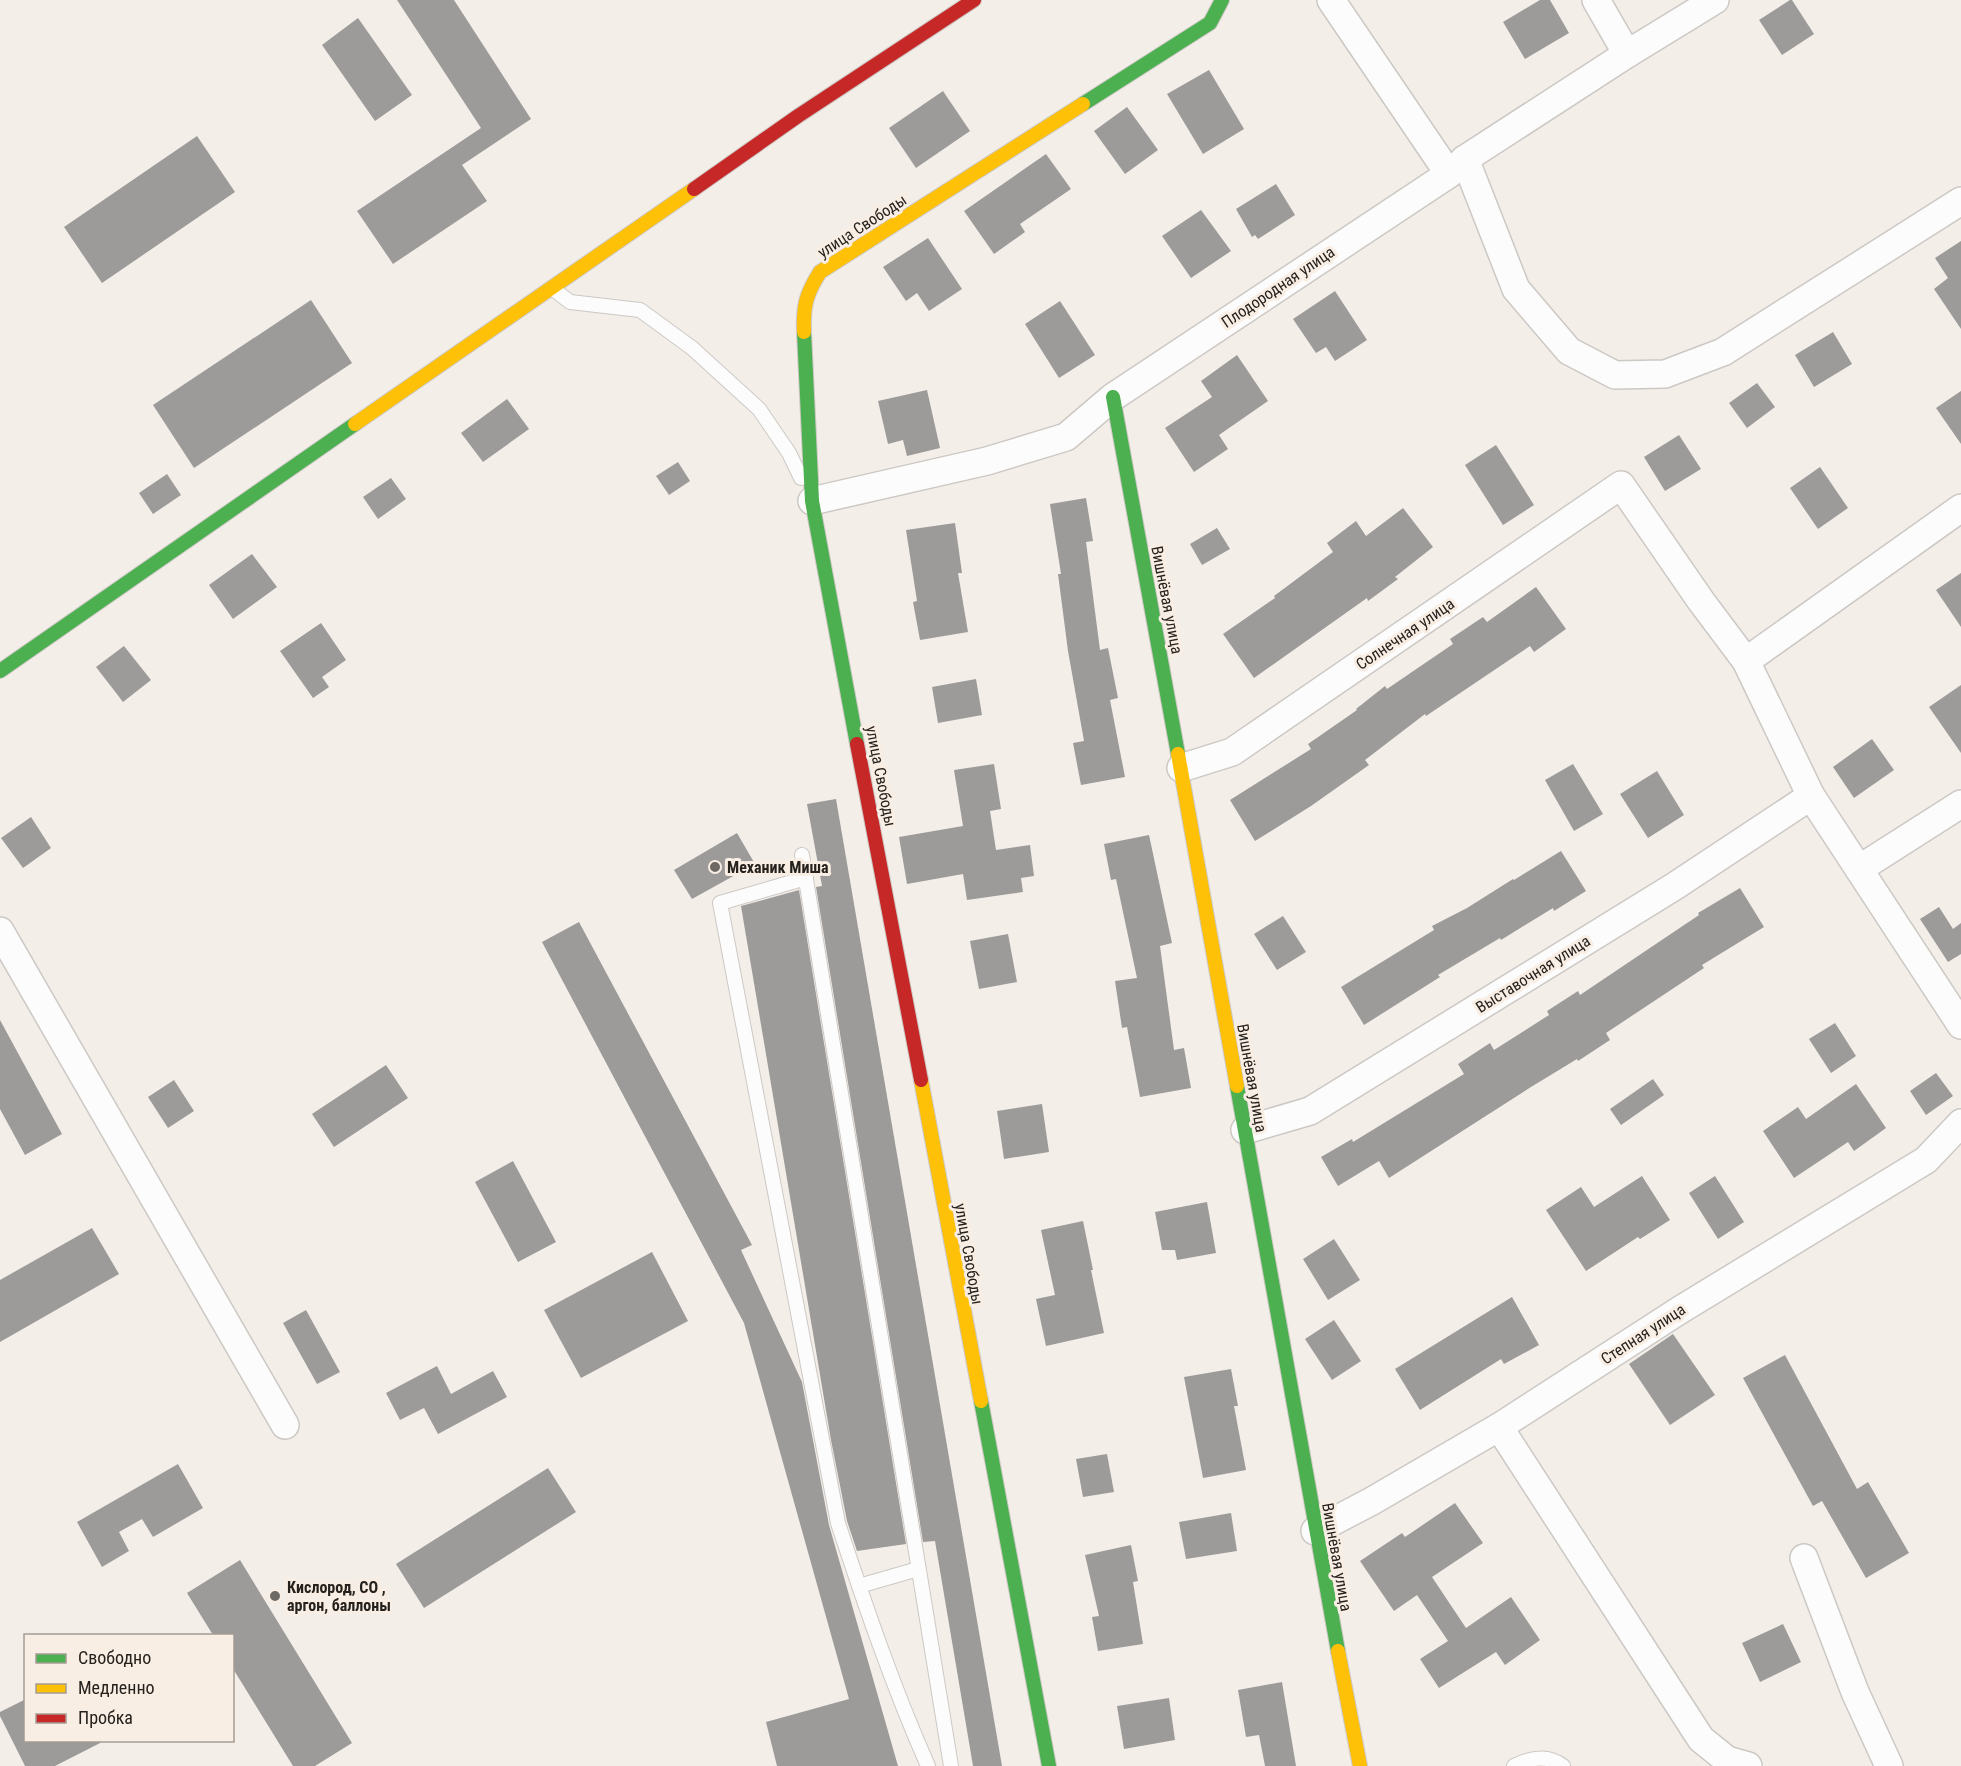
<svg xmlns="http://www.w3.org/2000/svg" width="1961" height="1766" font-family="'Roboto Condensed',sans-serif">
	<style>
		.building { fill: #9c9b9a }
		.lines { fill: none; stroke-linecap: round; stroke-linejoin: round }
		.lane-casing { stroke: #ccc8c4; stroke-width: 16 }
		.street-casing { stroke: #ccc8c4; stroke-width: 30 }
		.fast-casing { stroke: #ccc8c4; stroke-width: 16 }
		.slow-casing { stroke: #ccc8c4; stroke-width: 16 }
		.jam-casing { stroke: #ccc8c4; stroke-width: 16 }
		.lane { stroke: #fdfcfc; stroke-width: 14 }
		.street { stroke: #fdfcfc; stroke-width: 27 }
		.fast { stroke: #4caf50; stroke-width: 14 }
		.slow { stroke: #ffc107; stroke-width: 14 }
		.jam { stroke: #c62828; stroke-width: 14 }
		.poi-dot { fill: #6d6964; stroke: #f9eee4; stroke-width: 2 }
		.labels { text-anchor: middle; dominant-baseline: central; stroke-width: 6; stroke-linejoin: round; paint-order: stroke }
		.street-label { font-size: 16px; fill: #25211d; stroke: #f9eee4 }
		.poi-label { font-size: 16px; font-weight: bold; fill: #25211d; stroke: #f9eee4; text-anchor: start }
	</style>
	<rect width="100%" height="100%" fill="#f4eee9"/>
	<g class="building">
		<path d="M 397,0 L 454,0 L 531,119 L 462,165 L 487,201 L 393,264 L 357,211 L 481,128 Z"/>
		<path d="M 1540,0 L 1550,0 L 1569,33 L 1525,59 L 1503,22 Z"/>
		<path d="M 1790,0 L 1792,0 L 1814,34 L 1782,55 L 1759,20 Z"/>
		<path d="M 358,18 L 412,95 L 375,121 L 322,45 Z"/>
		<path d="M 1209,70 L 1244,129 L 1203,154 L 1167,94 Z"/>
		<path d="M 943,91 L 970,131 L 916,168 L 889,128 Z"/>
		<path d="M 1127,107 L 1158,150 L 1125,174 L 1094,131 Z"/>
		<path d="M 197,136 L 235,192 L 102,283 L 64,227 Z"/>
		<path d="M 1046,154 L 1071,189 L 1020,224 L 1025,232 L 994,254 L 964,211 Z"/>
		<path d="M 1276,184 L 1295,215 L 1258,239 L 1255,235 L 1252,237 L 1236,209 Z"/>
		<path d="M 1201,210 L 1231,251 L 1191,278 L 1162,236 Z"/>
		<path d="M 928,238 L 962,289 L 929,311 L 917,293 L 906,301 L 883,267 Z"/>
		<path d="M 1961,241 L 1961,329 L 1934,289 L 1948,278 L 1935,258 Z"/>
		<path d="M 1335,291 L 1367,340 L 1335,361 L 1326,347 L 1316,353 L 1293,319 Z"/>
		<path d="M 311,300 L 352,363 L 194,468 L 153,405 Z"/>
		<path d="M 1060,301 L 1095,355 L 1059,378 L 1025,324 Z"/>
		<path d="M 1833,332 L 1852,364 L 1814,387 L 1795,355 Z"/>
		<path d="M 1237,355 L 1268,401 L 1219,435 L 1228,449 L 1194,472 L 1165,428 L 1212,397 L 1201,381 Z"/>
		<path d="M 1757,383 L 1775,407 L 1747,428 L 1729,403 Z"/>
		<path d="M 927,390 L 940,448 L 907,456 L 903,440 L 888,444 L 878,401 Z"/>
		<path d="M 1961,391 L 1961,444 L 1936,408 Z"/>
		<path d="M 507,399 L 529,429 L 483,462 L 461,433 Z"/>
		<path d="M 1679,435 L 1701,469 L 1665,491 L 1644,457 Z"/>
		<path d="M 1496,445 L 1534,505 L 1503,525 L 1465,465 Z"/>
		<path d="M 678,462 L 690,481 L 669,495 L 656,476 Z"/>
		<path d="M 1820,467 L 1848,508 L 1818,529 L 1790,488 Z"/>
		<path d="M 167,474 L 181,495 L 153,514 L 139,493 Z"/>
		<path d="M 391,478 L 406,499 L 378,519 L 363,497 Z"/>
		<path d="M 1086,498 L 1093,541 L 1086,542 L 1100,650 L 1108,648 L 1118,698 L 1110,700 L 1125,777 L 1081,785 L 1073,743 L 1084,741 L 1068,651 L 1058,574 L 1061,574 L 1050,504 Z"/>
		<path d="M 1403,508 L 1433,547 L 1395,577 L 1398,579 L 1368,601 L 1367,598 L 1254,678 L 1223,634 L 1275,598 L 1274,596 L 1333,552 L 1327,543 L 1356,521 L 1366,536 Z"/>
		<path d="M 955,523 L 962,573 L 958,573 L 968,632 L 920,640 L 913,602 L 917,601 L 906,530 Z"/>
		<path d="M 1217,528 L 1230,549 L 1202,565 L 1190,544 Z"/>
		<path d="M 252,554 L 277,587 L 233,619 L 209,585 Z"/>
		<path d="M 1961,573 L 1961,627 L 1936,590 Z"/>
		<path d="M 1536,587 L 1566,629 L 1534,652 L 1530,646 L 1426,716 L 1425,714 L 1365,760 L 1369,765 L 1311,806 L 1255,841 L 1230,800 L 1311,749 L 1308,744 L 1357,710 L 1356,709 L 1385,686 L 1387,689 L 1453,644 L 1450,639 L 1483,617 L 1487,622 Z"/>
		<path d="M 321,623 L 346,660 L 322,677 L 329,687 L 313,698 L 280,651 Z"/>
		<path d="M 124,646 L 151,680 L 123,702 L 96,667 Z"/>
		<path d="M 976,679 L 982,715 L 938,723 L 932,687 Z"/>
		<path d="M 1961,685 L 1961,753 L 1929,707 Z"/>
		<path d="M 1872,739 L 1894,770 L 1854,798 L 1833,767 Z"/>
		<path d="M 994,764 L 1001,809 L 990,811 L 996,850 L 1030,845 L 1034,876 L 1021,878 L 1023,892 L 967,900 L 963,874 L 907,884 L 899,837 L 963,826 L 954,770 Z"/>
		<path d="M 1573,764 L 1603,814 L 1574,831 L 1545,780 Z"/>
		<path d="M 1657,771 L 1684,815 L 1648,838 L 1620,794 Z"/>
		<path d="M 836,799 L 1002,1766 L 973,1766 L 935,1541 L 923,1542 L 816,887 L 822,886 L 807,804 Z"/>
		<path d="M 31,817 L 51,848 L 23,868 L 1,838 Z"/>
		<path d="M 737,833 L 755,864 L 692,899 L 674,870 Z"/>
		<path d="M 1149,835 L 1172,943 L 1160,946 L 1174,1050 L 1184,1048 L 1191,1088 L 1140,1097 L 1127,1027 L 1122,1028 L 1115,981 L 1137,978 L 1116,879 L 1111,880 L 1104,844 Z"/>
		<path d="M 1561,851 L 1586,891 L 1554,911 L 1553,908 L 1501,940 L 1500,938 L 1438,975 L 1440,977 L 1364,1025 L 1341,987 L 1434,930 L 1432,926 L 1467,908 L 1513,879 L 1514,880 Z"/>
		<path d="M 1740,888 L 1764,927 L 1702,965 L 1704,968 L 1606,1033 L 1610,1040 L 1578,1061 L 1577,1059 L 1531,1087 L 1389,1178 L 1379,1161 L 1338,1186 L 1321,1157 L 1352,1139 L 1353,1142 L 1464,1074 L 1458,1064 L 1490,1043 L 1494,1050 L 1549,1015 L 1547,1011 L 1578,991 L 1580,995 L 1699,915 L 1698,913 Z"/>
		<path d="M 799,890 L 906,1544 L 857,1551 L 847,1521 L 831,1440 L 741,906 Z"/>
		<path d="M 1939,907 L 1953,929 L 1961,923 L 1961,954 L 1948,962 L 1920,919 Z"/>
		<path d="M 1283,916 L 1306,952 L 1277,970 L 1254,934 Z"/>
		<path d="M 579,922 L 752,1245 L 741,1250 L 802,1382 L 829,1525 L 898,1766 L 777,1766 L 766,1722 L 849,1699 L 744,1323 L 542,942 Z"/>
		<path d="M 1008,934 L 1017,982 L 979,989 L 970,941 Z"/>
		<path d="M 0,1020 L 62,1134 L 25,1155 L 0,1109 Z"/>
		<path d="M 1835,1023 L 1856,1056 L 1831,1073 L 1809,1039 Z"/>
		<path d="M 386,1065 L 408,1098 L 334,1147 L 312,1114 Z"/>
		<path d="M 1936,1073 L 1953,1096 L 1926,1115 L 1910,1091 Z"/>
		<path d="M 1653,1079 L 1664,1095 L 1621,1125 L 1610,1109 Z"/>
		<path d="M 174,1080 L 194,1111 L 168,1128 L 148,1097 Z"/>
		<path d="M 1856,1084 L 1886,1128 L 1854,1151 L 1848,1142 L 1794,1178 L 1763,1131 L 1798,1107 L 1806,1119 Z"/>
		<path d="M 1042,1104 L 1049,1152 L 1004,1159 L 997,1111 Z"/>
		<path d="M 513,1161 L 556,1242 L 518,1262 L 475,1182 Z"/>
		<path d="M 1642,1176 L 1670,1220 L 1640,1239 L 1638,1237 L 1586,1271 L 1546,1210 L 1581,1187 L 1594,1207 Z"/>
		<path d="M 1715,1176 L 1744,1222 L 1718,1239 L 1689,1193 Z"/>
		<path d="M 1207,1202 L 1216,1253 L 1177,1260 L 1175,1250 L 1162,1250 L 1155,1212 Z"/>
		<path d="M 1083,1221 L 1093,1270 L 1091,1270 L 1104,1333 L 1046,1346 L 1036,1299 L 1055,1295 L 1041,1230 Z"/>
		<path d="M 92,1228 L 119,1274 L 0,1342 L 0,1280 Z"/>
		<path d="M 1334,1239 L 1360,1280 L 1328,1300 L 1303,1259 Z"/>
		<path d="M 652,1252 L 688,1321 L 581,1378 L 544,1310 Z"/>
		<path d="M 1512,1297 L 1539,1345 L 1504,1364 L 1501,1359 L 1420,1410 L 1395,1369 Z"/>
		<path d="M 306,1310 L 340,1372 L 317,1384 L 283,1323 Z"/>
		<path d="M 1334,1320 L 1361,1361 L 1332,1380 L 1305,1339 Z"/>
		<path d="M 1673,1334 L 1715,1395 L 1670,1425 L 1629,1364 Z"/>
		<path d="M 1785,1355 L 1857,1489 L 1868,1482 L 1909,1553 L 1866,1578 L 1822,1501 L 1813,1506 L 1743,1378 Z"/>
		<path d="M 437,1366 L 451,1394 L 493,1371 L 507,1397 L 438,1434 L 424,1408 L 400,1420 L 386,1393 Z"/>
		<path d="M 1231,1369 L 1238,1406 L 1234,1406 L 1246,1470 L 1203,1478 L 1184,1377 Z"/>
		<path d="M 1107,1454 L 1114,1492 L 1083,1497 L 1076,1459 Z"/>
		<path d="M 178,1464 L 203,1508 L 153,1537 L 142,1519 L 119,1532 L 129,1551 L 102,1567 L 77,1522 Z"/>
		<path d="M 548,1468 L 576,1512 L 424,1608 L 396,1564 Z"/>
		<path d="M 1455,1503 L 1483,1543 L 1432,1577 L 1466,1628 L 1511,1597 L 1540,1640 L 1505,1665 L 1496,1652 L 1439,1688 L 1420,1659 L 1448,1641 L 1417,1595 L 1394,1611 L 1360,1561 L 1402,1533 L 1405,1537 Z"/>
		<path d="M 1231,1513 L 1237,1551 L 1186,1559 L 1179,1522 Z"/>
		<path d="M 1131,1545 L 1138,1581 L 1133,1582 L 1143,1644 L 1098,1651 L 1092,1617 L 1099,1616 L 1085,1555 Z"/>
		<path d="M 240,1560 L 352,1743 L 315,1766 L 293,1766 L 232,1667 L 232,1635 L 213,1635 L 187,1593 Z"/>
		<path d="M 1783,1624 L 1801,1662 L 1760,1682 L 1742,1643 Z"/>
		<path d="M 1282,1682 L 1296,1766 L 1265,1766 L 1259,1735 L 1246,1737 L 1238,1690 Z"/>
		<path d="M 1169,1698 L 1175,1740 L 1124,1749 L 1117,1706 Z"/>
		<path d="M 26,1699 L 26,1740 L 106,1740 L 55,1766 L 25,1766 L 0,1716 L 0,1712 Z"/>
	</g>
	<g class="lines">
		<defs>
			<g id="lane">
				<path d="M 552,288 L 570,302 L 640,310 L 692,348 L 759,409 L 789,453 L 801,478"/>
				<path d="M 802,855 L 951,1766"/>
				<path d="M 806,878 L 720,903 L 838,1523 C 865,1605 893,1687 928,1766"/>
				<path d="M 859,1586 L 918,1569"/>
				<path d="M 1514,1766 C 1530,1758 1547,1754 1563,1766"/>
			</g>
			<g id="street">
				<path d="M 1331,0 L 1449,174"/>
				<path d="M 1596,0 L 1627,54"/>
				<path d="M 1465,159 L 1516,289 L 1569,351 L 1615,375 L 1665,374 L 1723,352 L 1961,201"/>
				<path d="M 812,501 L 987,461 L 1066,437 L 1113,397 L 1449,174 L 1465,159 L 1627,54 L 1715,0"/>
				<path d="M 1746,661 L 1961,508"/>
				<path d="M 1181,768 L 1232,752 L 1621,485 L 1701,601 L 1746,661 L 1811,796 L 1961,1025"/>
				<path d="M 1859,869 L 1961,804"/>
				<path d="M 0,931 L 285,1425"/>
				<path d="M 1245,1130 L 1310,1111 L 1675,886 L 1811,796"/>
				<path d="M 1499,1427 L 1701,1739 L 1727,1760 L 1748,1766"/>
				<path d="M 1315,1531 L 1372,1501 L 1499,1427 L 1680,1310 L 1926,1160 L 1961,1123"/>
				<path d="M 1804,1558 L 1855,1692 L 1889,1766"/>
			</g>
			<g id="fast">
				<path d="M 1083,104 L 1210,23 L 1222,0"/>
				<path d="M 804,332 L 812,501 L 857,744"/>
				<path d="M 1113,397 L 1178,754"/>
				<path d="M 0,671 L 355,424"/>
				<path d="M 1237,1086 L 1338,1651"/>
				<path d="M 981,1401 L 1049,1766"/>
			</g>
			<g id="slow">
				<path d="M 804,332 C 803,306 806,294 820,272 L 1083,104"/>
				<path d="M 355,424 L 694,189"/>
				<path d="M 1178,754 L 1237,1086"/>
				<path d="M 921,1080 L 981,1401"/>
				<path d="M 1338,1651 L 1360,1766"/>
			</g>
			<g id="jam">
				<path d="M 694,189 L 798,116 L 974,0"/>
				<path d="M 857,744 L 921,1080"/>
			</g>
		</defs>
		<use href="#lane" class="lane-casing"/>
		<use href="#street" class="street-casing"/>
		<use href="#fast" class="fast-casing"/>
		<use href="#slow" class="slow-casing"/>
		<use href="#jam" class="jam-casing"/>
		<use href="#lane" class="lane"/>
		<use href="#street" class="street"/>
		<use href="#fast" class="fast"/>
		<use href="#slow" class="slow"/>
		<use href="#jam" class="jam"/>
	</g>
	<g class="poi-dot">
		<circle cx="715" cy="867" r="6"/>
		<circle cx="275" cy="1596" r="6"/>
	</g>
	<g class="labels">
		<g class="street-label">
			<text transform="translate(862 226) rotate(-33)">улица Свободы</text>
			<text transform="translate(1278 287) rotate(-34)">Плодородная улица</text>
			<text transform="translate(1167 600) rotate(79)">Вишнёвая улица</text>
			<text transform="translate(1405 634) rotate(-34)">Солнечная улица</text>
			<text transform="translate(881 776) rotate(79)">улица Свободы</text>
			<text transform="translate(1533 974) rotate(-32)">Выставочная улица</text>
			<text transform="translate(1252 1078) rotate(80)">Вишнёвая улица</text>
			<text transform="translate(969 1254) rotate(80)">улица Свободы</text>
			<text transform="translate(1643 1334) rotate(-33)">Степная улица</text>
			<text transform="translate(1337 1557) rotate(80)">Вишнёвая улица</text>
		</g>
		<g class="poi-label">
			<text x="727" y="867">Механик Миша</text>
			<text x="287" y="1587">Кислород, СО ,<tspan x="287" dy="18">аргон, баллоны</tspan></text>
		</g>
	</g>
	<rect x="24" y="1634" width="210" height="108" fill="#f9eee4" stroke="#a49c94" stroke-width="1.5"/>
	<rect x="36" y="1654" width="30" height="9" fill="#4caf50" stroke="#a49c94" stroke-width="1.5"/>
	<text x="78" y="1664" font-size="18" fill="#25211d">Свободно</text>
	<rect x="36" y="1684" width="30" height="9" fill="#ffc107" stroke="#a49c94" stroke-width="1.5"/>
	<text x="78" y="1694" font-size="18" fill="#25211d">Медленно</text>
	<rect x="36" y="1714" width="30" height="9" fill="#c62828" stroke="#a49c94" stroke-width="1.5"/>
	<text x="78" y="1724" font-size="18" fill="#25211d">Пробка</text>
</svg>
